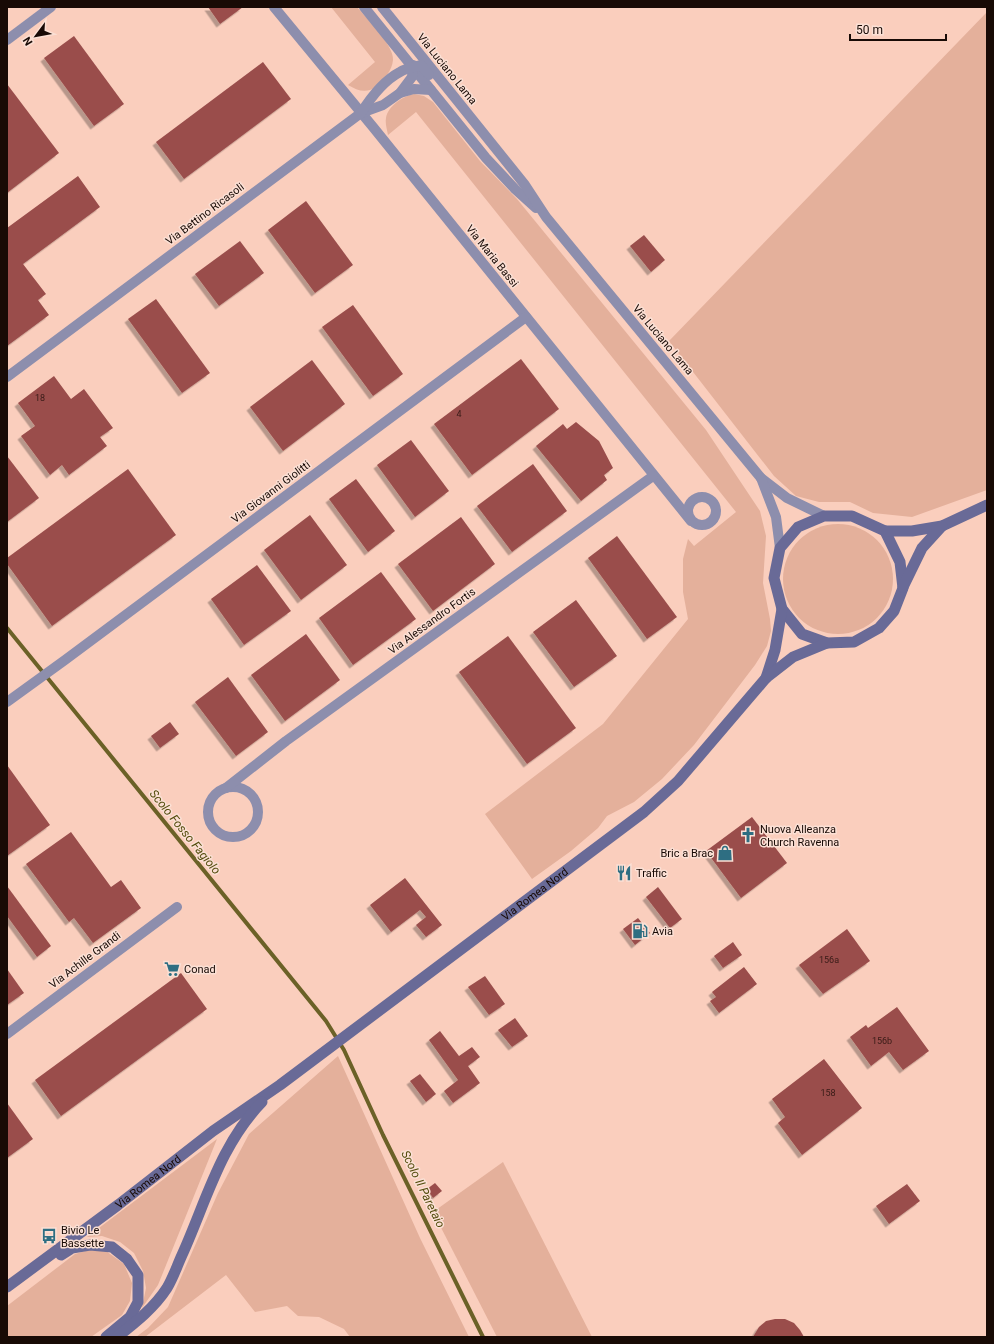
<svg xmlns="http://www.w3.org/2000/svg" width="994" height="1344" font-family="Roboto,sans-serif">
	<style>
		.green { fill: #e4b09b }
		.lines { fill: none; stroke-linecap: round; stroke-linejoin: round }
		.stream { stroke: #6b6127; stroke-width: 4 }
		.building { fill: #9a4e4c; filter: url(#shadow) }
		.minor { stroke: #8d8ead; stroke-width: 10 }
		.secondary { stroke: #696a97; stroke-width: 11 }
		.labels { text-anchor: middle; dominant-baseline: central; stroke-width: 3; stroke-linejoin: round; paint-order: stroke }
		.number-label { font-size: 9px; fill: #381b17 }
		.street-label { font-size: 11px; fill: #180a05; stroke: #fbe0d5 }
		.poi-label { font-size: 11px; fill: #180a05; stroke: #fbe0d5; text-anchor: start }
		.water-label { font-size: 12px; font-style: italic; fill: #544d0e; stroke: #fbe0d5 }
	</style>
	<defs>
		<filter id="shadow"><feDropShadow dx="-3.5" dy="3.5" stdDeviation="0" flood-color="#0004"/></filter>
	</defs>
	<rect width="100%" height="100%" fill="#facebd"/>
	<g class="green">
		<path d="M 331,7 L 357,7 C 366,18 394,45 393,60 C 392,71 384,79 377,86 C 367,94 358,91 348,85 L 375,62 Z"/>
		<path d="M 987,12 L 987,490 L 912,517 L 873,513 L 850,502 L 819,502 L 796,496 L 774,476 L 669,341 Z"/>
		<path d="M 414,94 L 424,96 L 433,102 L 480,161 L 517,199 L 706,430 L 760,511 L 766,536 L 763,583 L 770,619 L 771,631 L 767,646 L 755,665 L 694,745 L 662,779 L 634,802 L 607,816 L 598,828 L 571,851 L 532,879 L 485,814 L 603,724 L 688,619 L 683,592 L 683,559 L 688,539 L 694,546 L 736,512 L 416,112 L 388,135 C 387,129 385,124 386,118 C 388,106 403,96 414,94 Z"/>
		<circle cx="838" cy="579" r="55"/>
		<path d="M 338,1056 L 420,1238 L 469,1337 L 350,1337 L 344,1329 L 319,1317 L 298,1316 L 287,1306 L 255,1312 L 226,1275 L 145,1337 L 136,1337 L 148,1328 L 168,1307 L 218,1193 L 249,1134 Z"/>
		<path d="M 217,1139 L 158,1285 L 142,1308 L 146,1288 L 143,1271 L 134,1253 L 120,1242 L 102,1236 L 87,1237 Z"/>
		<path d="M 503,1162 L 592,1337 L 497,1337 L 433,1212 Z"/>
		<path d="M 89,1250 L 106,1251 L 124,1264 L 132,1283 L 130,1301 L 122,1315 L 91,1337 L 7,1337 L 7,1306 L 75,1254 Z"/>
	</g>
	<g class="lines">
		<path class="stream" d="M 7,628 L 326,1021 L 344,1050 L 383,1135 L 483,1337"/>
	</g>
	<g class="building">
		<path d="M 208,7 L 243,7 L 220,24 Z"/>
		<path d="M 74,36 L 124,104 L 94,126 L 44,58 Z"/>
		<path d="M 263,62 L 291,99 L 184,179 L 156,142 Z"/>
		<path d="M 7,84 L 59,153 L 7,193 Z"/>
		<path d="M 78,176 L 100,207 L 23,264 L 46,294 L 38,300 L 49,315 L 7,346 L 7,228 Z"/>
		<path d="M 306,201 L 353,265 L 315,293 L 268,230 Z"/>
		<path d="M 644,235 L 665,260 L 651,272 L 630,246 Z"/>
		<path d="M 240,241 L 264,273 L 219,306 L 195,274 Z"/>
		<path d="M 156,299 L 210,373 L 182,393 L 128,319 Z"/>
		<path d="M 353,305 L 403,374 L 373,396 L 322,327 Z"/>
		<path d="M 521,359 L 559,409 L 472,475 L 434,424 Z"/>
		<path d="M 312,360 L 345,404 L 283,451 L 250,407 Z"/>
		<path d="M 54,376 L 71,399 L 84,389 L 113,428 L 100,437 L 107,446 L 69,475 L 62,465 L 50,475 L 21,436 L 35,426 L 18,403 Z"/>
		<path d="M 576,422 L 599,441 L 613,468 L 604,475 L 607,480 L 581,501 L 536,446 L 563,424 L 567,429 Z"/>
		<path d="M 411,440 L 449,491 L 415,517 L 377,465 Z"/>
		<path d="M 7,456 L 39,498 L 7,522 Z"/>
		<path d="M 533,464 L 567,511 L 512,552 L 477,506 Z"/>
		<path d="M 128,469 L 176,535 L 52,626 L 7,564 L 7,558 Z"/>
		<path d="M 356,479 L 395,531 L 368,552 L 329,499 Z"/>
		<path d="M 310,515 L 347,565 L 301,600 L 264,550 Z"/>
		<path d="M 461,517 L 495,564 L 433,611 L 398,564 Z"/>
		<path d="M 617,536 L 677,617 L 647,639 L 588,558 Z"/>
		<path d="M 257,565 L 291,611 L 244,645 L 211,599 Z"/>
		<path d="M 381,572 L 416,619 L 353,665 L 319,618 Z"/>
		<path d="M 576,600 L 617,656 L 574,687 L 533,632 Z"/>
		<path d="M 306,634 L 340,680 L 285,721 L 251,675 Z"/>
		<path d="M 508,636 L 576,728 L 527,764 L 459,672 Z"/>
		<path d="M 228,677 L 268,732 L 236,756 L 195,702 Z"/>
		<path d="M 170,722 L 179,734 L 160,748 L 151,736 Z"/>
		<path d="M 7,765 L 50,825 L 7,856 Z"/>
		<path d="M 752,817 L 787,863 L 741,898 L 706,851 Z"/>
		<path d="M 71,832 L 111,887 L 121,880 L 141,908 L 93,943 L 74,918 L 69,922 L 26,864 Z"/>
		<path d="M 405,878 L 442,925 L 426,937 L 416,925 L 426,917 L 420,910 L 391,932 L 370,905 Z"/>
		<path d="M 7,886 L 51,946 L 37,957 L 7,916 Z"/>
		<path d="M 658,887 L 682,919 L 670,928 L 646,897 Z"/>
		<path d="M 638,918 L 650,933 L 635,945 L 623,929 Z"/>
		<path d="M 847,929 L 870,961 L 823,994 L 799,965 Z"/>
		<path d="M 733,942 L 742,955 L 723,968 L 714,956 Z"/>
		<path d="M 744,967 L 757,984 L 719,1013 L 710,1001 L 716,997 L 712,992 Z"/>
		<path d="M 7,969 L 24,993 L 7,1005 Z"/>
		<path d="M 181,973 L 207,1009 L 61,1116 L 35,1080 Z"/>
		<path d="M 485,976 L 505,1004 L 489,1015 L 468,987 Z"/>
		<path d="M 897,1007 L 929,1051 L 903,1070 L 889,1052 L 871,1066 L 850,1037 L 866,1025 L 868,1028 Z"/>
		<path d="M 515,1018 L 528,1036 L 512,1047 L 498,1030 Z"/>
		<path d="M 440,1031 L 459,1056 L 472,1047 L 480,1057 L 468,1066 L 480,1083 L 453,1103 L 444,1091 L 458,1080 L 429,1040 Z"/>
		<path d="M 824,1059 L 862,1108 L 802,1155 L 778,1123 L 785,1117 L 772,1099 Z"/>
		<path d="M 420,1074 L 436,1094 L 426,1102 L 410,1081 Z"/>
		<path d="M 7,1103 L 33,1139 L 7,1158 Z"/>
		<path d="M 435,1183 L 442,1191 L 433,1198 L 427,1189 Z"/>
		<path d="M 907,1184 L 920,1201 L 889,1224 L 876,1206 Z"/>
		<path d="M 775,1319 L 785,1319 L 794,1323 L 800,1330 L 804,1337 L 753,1337 L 759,1327 L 766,1321 Z"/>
	</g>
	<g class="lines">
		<g class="minor">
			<path d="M 274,7 L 373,127 L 691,521"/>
			<path d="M 364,7 L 486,158 L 515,189 L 536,208"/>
			<path d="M 382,7 L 525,185 L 546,217 L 761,478 L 787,498 L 824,516"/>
			<path d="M 7,40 L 51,7"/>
			<path d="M 400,93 L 414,89 L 431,90"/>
			<path d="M 361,113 L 383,105 L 400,93 L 412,77 L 413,65"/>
			<path d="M 7,377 L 361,113 C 371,97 383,81 400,72 C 406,68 414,67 421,65 L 429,75"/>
			<path d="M 761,478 L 776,517 L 780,548"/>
			<circle cx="702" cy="511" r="14"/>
			<path d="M 7,702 L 65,660 L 526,317"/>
			<circle cx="233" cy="812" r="25"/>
			<path d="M 226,788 L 286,741 L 653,476"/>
			<path d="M 7,1034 L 177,907"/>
		</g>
		<g class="secondary">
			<path d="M 824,516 L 852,516 L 885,531 L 900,562 L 903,588 L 894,611 L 879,628 L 854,642 L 827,643 L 802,634 L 782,609 L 774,578 L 780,548 L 798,527 Z"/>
			<path d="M 885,531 L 912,531 L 942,526 L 987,505"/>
			<path d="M 903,587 L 922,548 L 942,526"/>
			<path d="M 766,678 L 775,650 L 782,609"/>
			<path d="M 61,1255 L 72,1248 L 90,1245 L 112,1247 L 127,1259 L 138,1275 L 138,1302 L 130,1317 L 106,1337"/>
			<path id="s1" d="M 7,1287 L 118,1205 L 213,1131 L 280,1085 L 644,812 L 678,781 L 766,678 L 793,657 L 827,643"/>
			<path d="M 117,1337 C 136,1322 154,1308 167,1288 C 173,1278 177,1266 182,1255 C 206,1202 220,1145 262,1102"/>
		</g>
	</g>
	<defs>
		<symbol id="church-bare" viewBox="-9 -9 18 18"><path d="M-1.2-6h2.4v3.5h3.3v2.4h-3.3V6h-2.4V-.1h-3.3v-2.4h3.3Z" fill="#2e6e82" stroke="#fbe0d5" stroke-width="2.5" paint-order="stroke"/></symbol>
		<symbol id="shop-bare" viewBox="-9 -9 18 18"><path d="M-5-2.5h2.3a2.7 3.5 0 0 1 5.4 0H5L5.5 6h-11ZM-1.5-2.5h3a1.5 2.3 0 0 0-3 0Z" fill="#2e6e82" stroke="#fbe0d5" stroke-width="2.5" paint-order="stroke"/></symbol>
		<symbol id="restaurant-bare" viewBox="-9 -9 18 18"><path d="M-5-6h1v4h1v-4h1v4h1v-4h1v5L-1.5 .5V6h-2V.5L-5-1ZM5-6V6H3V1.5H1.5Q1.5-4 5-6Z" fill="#2e6e82" stroke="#fbe0d5" stroke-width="2.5" paint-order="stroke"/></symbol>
		<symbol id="fuel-bare" viewBox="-9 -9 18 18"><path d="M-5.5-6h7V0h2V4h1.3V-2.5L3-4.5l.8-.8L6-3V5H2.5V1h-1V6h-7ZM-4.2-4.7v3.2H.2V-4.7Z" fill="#2e6e82" stroke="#fbe0d5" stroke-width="2.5" paint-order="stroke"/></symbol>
		<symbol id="supermarket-bare" viewBox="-9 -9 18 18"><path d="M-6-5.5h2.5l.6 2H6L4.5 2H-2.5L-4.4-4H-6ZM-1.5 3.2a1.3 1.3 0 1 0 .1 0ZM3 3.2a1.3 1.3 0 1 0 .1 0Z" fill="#2e6e82" stroke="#fbe0d5" stroke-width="2.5" paint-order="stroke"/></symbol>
		<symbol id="bus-bare" viewBox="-9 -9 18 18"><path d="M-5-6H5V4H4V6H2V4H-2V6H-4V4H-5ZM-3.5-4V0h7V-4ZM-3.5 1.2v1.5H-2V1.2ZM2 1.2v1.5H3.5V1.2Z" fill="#2e6e82" stroke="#fbe0d5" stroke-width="2.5" paint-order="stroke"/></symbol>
	</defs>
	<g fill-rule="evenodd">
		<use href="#church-bare" x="737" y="824" width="22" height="22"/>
		<use href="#shop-bare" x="714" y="842" width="22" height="22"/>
		<use href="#restaurant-bare" x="613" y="862" width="22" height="22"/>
		<use href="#fuel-bare" x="629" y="920" width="22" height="22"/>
		<use href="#supermarket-bare" x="161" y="958" width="22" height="22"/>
		<use href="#bus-bare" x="38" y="1225" width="22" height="22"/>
	</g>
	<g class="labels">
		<g class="number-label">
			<text x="40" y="398">18</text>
			<text x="459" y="414">4</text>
			<text x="829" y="960">156a</text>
			<text x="882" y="1041">156b</text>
			<text x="828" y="1093">158</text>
		</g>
		<g class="street-label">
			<text transform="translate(447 69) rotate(51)">Via Luciano Lama</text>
			<text transform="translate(205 214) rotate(-37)">Via Bettino Ricasoli</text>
			<text transform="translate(492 256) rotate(51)">Via Maria Bassi</text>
			<text transform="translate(663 340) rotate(50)">Via Luciano Lama</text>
			<text transform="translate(271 492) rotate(-37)">Via Giovanni Giolitti</text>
			<text transform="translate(432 621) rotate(-36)">Via Alessandro Fortis</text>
			<text stroke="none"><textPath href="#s1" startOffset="658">Via Romea Nord</textPath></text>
			<text transform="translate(85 960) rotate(-37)">Via Achille Grandi</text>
			<text stroke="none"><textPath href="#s1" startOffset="176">Via Romea Nord</textPath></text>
		</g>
		<g class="poi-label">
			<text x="760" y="829">Nuova Alleanza<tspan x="760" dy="13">Church Ravenna</tspan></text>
			<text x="713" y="853" text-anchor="end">Bric a Brac</text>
			<text x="636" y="873">Traffic</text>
			<text x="652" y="931">Avia</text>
			<text x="184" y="969">Conad</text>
			<text x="61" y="1230">Bivio Le<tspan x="61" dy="13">Bassette</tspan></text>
		</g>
		<g class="water-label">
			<text transform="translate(185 832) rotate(51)">Scolo Fosso Fagiolo</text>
			<text transform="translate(423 1189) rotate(64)">Scolo Il Paretaio</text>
		</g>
	</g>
	<rect width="994" height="1344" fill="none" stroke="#180a05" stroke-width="16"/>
	<g transform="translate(36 36) rotate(238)" stroke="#fbe0d5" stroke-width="3" paint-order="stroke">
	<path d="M0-3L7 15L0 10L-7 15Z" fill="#180a05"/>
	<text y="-6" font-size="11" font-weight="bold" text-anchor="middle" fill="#180a05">N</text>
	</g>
	<path d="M850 34v6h96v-6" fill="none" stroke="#180a05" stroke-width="2"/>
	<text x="856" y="34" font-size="12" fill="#180a05" stroke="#fbe0d5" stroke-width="3" paint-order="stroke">50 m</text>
</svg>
